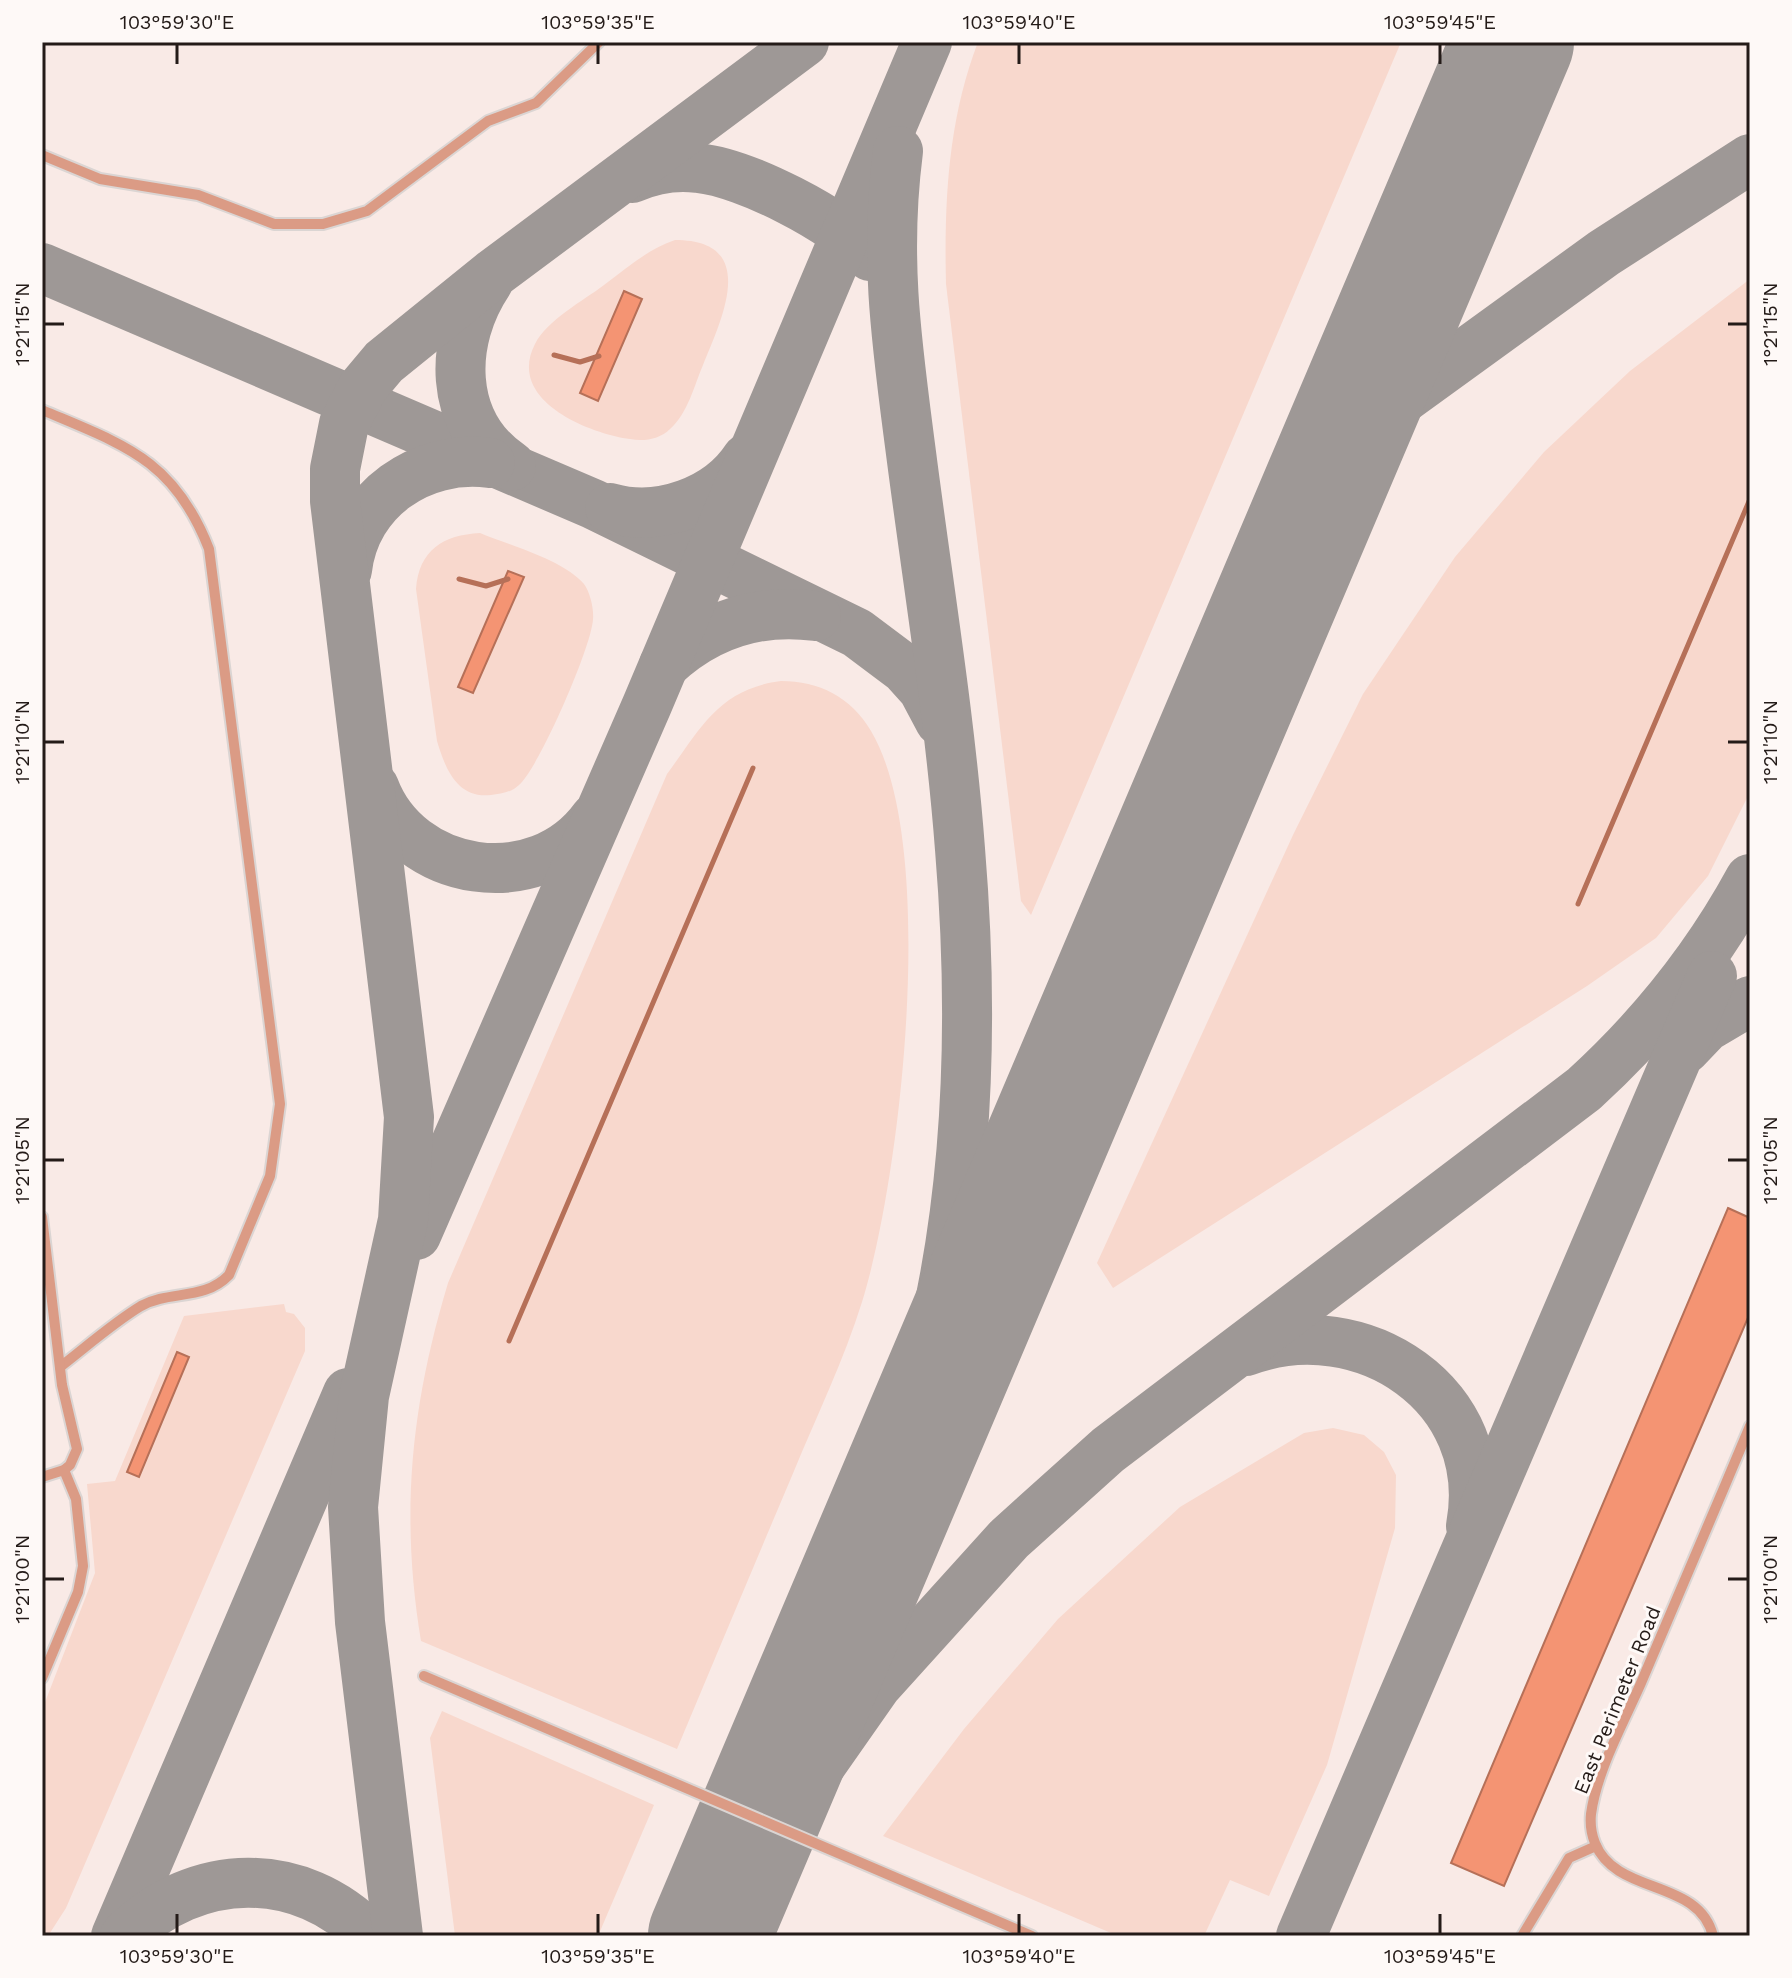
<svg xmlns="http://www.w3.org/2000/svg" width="1792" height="1978" font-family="'Work Sans',sans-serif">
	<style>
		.built { fill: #f9eae6 }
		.green { fill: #f8d8cd; fill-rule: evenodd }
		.water { fill: #f49473; stroke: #b67058; stroke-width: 2 }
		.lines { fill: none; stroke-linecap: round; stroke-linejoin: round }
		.stream { stroke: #b67058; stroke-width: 5 }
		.taxiway { stroke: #9e9896; stroke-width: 50 }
		.runway { stroke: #9e9896; stroke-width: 122 }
		.service-casing { stroke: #dbd5d3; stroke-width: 14 }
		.service { stroke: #db9b85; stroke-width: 10 }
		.ticks { fill: none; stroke: #241b18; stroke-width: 3 }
		.labels { text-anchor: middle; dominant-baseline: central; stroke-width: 6; stroke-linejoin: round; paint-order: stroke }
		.street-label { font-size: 20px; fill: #241b18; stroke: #fef9f7 }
		.neatline { fill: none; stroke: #241b18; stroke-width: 3 }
		.ticks-label { font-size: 20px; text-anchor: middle; fill: #241b18 }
	</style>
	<rect width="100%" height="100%" fill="#fef9f7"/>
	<rect class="built" x="42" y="42" width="1708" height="1894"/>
	<g class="green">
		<path d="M 978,42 L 1401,42 L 1031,915 L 1021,901 L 946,284 C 944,201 948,120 978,42 Z"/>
		<path d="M 675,240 C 761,240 721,320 703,365 C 694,386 688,413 670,429 C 660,439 644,442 630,439 C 588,433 506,400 535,344 C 547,320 583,301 604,285 C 627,268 648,249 675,240 ZM 625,291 L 641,299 L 597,401 L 581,393 Z"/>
		<path d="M 1750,279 L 1750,792 L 1708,876 L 1656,938 L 1587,986 L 1113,1288 L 1097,1263 L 1293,835 L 1363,694 L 1455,557 L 1544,452 L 1630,371 Z"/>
		<path d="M 480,533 C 509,545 564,560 584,584 C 590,592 594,609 593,619 C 592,646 539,768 519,785 C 512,792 501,794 491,795 C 457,799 445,768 437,741 L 416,589 C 419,550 443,535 480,533 ZM 509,571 L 523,578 L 472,693 L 458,686 Z"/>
		<path d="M 781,681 C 819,681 851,697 871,731 C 939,845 901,1177 862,1302 C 844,1360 817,1415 794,1471 C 755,1563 716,1656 677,1749 L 421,1641 C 400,1514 411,1406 448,1283 L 667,774 C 701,728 719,689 781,681 Z"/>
		<path d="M 284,1304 L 286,1312 L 294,1314 L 305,1328 L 305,1351 L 66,1908 L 48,1936 L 42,1936 L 42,1710 L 95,1573 L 87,1484 L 115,1481 L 184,1316 Z"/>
		<path d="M 1333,1428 L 1364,1435 L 1384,1452 L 1396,1475 L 1395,1528 L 1327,1765 L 1269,1896 L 1230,1880 L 1204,1936 L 1118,1936 L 883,1836 L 964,1729 L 1058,1619 L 1180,1507 L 1304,1433 Z"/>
		<path d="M 442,1711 L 654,1805 L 598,1936 L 455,1936 L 430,1738 Z"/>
	</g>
	<g class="water">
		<path d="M 624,291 L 642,299 L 598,401 L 580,393 Z"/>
		<path d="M 508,571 L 524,577 L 473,693 L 458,687 Z"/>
		<path d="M 1728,1208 L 1750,1218 L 1750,1313 L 1504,1886 L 1451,1863 Z"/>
		<path d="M 177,1352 L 189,1357 L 139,1477 L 127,1472 Z"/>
	</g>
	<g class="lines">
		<g class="stream">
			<path d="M 554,355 L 580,362 L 599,356"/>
			<path d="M 459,579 L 486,586 L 508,579"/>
			<path d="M 1578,904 L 1750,499"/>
			<path d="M 509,1341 L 753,768"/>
		</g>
		<g class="taxiway">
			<path d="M 632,178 C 653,169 675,165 698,168 C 746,173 838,220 870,256"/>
			<path d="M 42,268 L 593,504 L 857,633 L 905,669 L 923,689 L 940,721"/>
			<path d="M 488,282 C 449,340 447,423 511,466"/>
			<path d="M 1343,442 L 1604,253 L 1750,159"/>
			<path d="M 610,508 C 659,522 719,501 747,458"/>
			<path d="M 347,570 C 355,499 421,454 490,463"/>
			<path d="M 664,665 C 707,625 757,608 816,616"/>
			<path d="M 374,787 C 408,878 537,898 595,818"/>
			<path d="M 1685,1049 L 1706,1027 L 1750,1001"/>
			<path d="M 416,1235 L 647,705 L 927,42"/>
			<path d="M 1246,1351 C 1362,1308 1495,1395 1471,1526"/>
			<path d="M 862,1575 C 887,1492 916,1410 935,1325 C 970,1170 973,1006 960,849 C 950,717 928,585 911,453 C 897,345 884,260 898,151"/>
			<path d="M 722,1906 L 877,1685 L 1009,1539 L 1108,1450 L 1584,1089 C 1652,1027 1706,960 1750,879"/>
			<path d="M 116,1936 L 348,1393"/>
			<path d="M 125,1936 C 196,1866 300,1864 370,1936"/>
			<path d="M 398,1936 L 360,1622 L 353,1507 L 364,1396 L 403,1220 L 409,1117 L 335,501 L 335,469 L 344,424 L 363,387 L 384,362 L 494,273 L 804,42"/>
			<path d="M 1301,1936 L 1712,976"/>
		</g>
		<path class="runway" d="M 709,1936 L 1513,42"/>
		<defs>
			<g id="service">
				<path d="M 42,155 L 100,179 L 198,195 L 274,224 L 323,224 L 367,211 L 488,121 L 536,103 L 599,42"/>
				<path d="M 42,410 C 124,445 174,459 209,549 L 280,1104 L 270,1176 L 229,1275 C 204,1301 170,1290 141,1306 C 113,1323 86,1347 60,1367"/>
				<path d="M 42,1217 L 62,1385 L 77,1449 L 70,1465 L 64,1470 L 42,1477"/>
				<path d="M 424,1676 L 1032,1936"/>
				<path d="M 42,1678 L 78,1592 L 83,1566 L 76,1499 L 64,1470"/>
				<path d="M 1522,1936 L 1569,1858 L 1596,1846"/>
				<path d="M 1713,1936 C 1699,1878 1616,1896 1595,1843 C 1591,1833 1590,1824 1591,1814 C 1597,1770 1623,1724 1641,1683 C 1677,1598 1714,1512 1750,1426"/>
			</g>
		</defs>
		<use href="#service" class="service-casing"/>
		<use href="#service" class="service"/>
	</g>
	<path class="ticks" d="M 177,44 L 177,64M 598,44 L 598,64M 1019,44 L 1019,64M 1440,44 L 1440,64M 44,324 L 64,324M 1728,324 L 1748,324M 44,742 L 64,742M 1728,742 L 1748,742M 44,1160 L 64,1160M 1728,1160 L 1748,1160M 44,1579 L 64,1579M 1728,1579 L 1748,1579M 177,1914 L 177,1934M 598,1914 L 598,1934M 1019,1914 L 1019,1934M 1440,1914 L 1440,1934"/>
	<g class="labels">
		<g class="street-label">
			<text transform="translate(1617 1700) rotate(-68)">East Perimeter Road</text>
		</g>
	</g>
	<rect width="1792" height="1978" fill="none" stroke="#fef9f7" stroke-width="88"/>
	<rect x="44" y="44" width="1704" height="1890" class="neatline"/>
	<g class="ticks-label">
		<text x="177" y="29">103°59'30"E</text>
		<text x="598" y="29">103°59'35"E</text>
		<text x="1019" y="29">103°59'40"E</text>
		<text x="1440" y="29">103°59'45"E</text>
		<text transform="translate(22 324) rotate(-90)" y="7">1°21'15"N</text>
		<text transform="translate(1770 324) rotate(-90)" y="7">1°21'15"N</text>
		<text transform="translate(22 742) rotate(-90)" y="7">1°21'10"N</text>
		<text transform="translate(1770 742) rotate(-90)" y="7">1°21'10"N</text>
		<text transform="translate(22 1160) rotate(-90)" y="7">1°21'05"N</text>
		<text transform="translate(1770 1160) rotate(-90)" y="7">1°21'05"N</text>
		<text transform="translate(22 1579) rotate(-90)" y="7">1°21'00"N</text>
		<text transform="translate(1770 1579) rotate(-90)" y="7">1°21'00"N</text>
		<text x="177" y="1963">103°59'30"E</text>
		<text x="598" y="1963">103°59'35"E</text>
		<text x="1019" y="1963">103°59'40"E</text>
		<text x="1440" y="1963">103°59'45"E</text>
	</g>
</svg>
